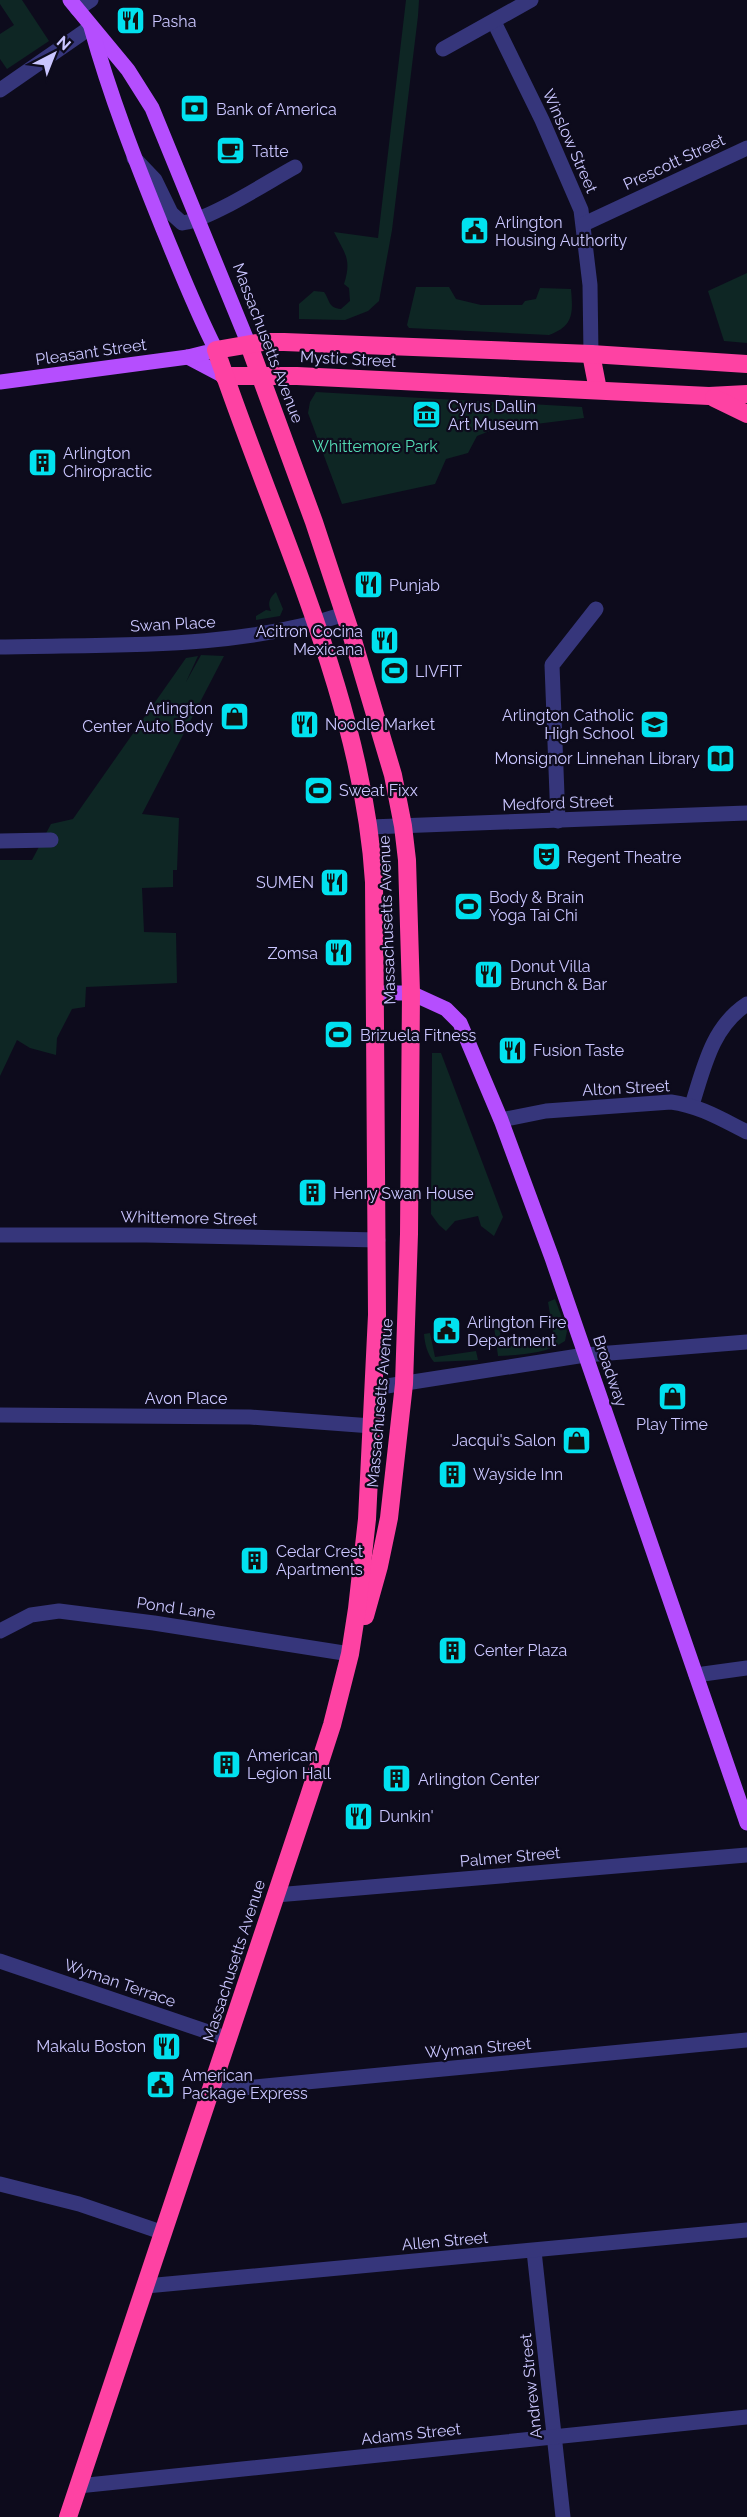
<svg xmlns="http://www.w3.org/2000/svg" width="747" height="2517" font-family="Raleway,sans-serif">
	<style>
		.green { fill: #0e2624 }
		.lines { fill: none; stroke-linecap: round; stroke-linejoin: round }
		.minor { stroke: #36367b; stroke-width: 15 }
		.major { stroke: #b54efe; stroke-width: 15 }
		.highway { stroke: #fe42a3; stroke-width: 18 }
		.labels { text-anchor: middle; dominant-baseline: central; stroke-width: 4.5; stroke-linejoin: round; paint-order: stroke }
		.poi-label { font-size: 16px; fill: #cac6ff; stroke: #0d0b1c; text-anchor: start }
		.street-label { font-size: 16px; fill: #cac6ff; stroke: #0d0b1c }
		.park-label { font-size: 16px; fill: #54ddb5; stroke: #0d0b1c }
	</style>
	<rect width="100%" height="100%" fill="#0d0b1c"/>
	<g class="green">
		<path d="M 0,0 L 22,0 L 49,41 L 7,69 L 0,59 L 0,34 L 14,25 L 0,4 Z"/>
		<path d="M 406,0 L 419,0 L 418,16 L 392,230 L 379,301 L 368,311 L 345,320 L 299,319 L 299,304 L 314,291 L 324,292 C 330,300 328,308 341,309 L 350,301 L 349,288 L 344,284 C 352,259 345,254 334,232 L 378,238 Z"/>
		<path d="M 747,273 L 747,343 L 724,341 L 708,291 Z"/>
		<path d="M 416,287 L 449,287 L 456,299 L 481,305 L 522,305 L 525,301 L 536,299 L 540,288 L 571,289 C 573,313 574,326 549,335 L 409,328 L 407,325 Z"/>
		<path d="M 316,392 L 582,407 L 584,418 L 495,429 L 477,436 L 468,453 L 446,459 L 435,484 L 342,504 L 308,413 L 310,402 Z"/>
		<path d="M 276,592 L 283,609 L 280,616 L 256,620 L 256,616 L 266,610 L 271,611 C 267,603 270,597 276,592 Z"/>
		<path d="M 201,655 L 224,656 L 142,814 L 179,818 L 177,870 L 173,870 L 173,887 L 142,888 L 144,932 L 176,933 L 177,983 L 86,987 L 85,1007 L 72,1009 L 57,1038 L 56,1055 L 30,1048 L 17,1040 L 0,1076 L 0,860 L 32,860 L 51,824 L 73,819 L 186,658 L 198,656 L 186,682 Z"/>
		<path d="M 432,1053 L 441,1053 L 503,1217 L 494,1236 L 481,1226 L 478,1216 L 455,1221 L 446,1231 L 439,1225 L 431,1214 Z"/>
		<path d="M 555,1299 L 567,1331 L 565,1341 C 546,1354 520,1355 498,1356 L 493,1319 L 498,1319 L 502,1346 L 539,1343 L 554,1338 L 548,1302 Z"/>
		<path d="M 430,1333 L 435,1357 L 476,1351 L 478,1360 L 434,1362 C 427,1353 425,1345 424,1334 Z"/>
	</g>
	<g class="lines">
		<g class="minor">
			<path d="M 77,9 L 91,0"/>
			<path d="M 494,22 L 542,120 L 581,210 L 590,285 L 591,354"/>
			<path d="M 443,49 L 531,0"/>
			<path d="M 0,90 L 91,27"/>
			<path d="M 134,158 L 155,180 L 171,213 L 182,223 C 208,221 269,181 295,167"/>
			<path d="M 584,224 L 747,148"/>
			<path d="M 0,647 C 116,644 234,650 345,614"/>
			<path d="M 558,821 L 552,665 L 596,609"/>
			<path d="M 370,827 L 747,813"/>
			<path d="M 0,841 L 51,840"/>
			<path d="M 692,1105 C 704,1067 712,1027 747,1004"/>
			<path d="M 501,1120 L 546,1111 L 671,1102 C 700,1106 721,1119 747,1132"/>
			<path d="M 0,1235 L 146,1235 L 378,1240"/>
			<path d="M 374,1388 L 585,1355 L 747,1342"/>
			<path d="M 0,1415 L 250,1417 L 372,1426"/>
			<path d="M 0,1631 L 31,1615 L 59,1611 L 154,1623 L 350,1654"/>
			<path d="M 696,1675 L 747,1668"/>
			<path d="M 276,1895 L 747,1855"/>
			<path d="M 0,1961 L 229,2039"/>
			<path d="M 212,2091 L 747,2040"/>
			<path d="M 0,2184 L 79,2204 L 164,2233"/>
			<path d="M 534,2251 L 563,2517"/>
			<path d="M 146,2286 L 747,2230"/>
			<path d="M 78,2486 L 747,2417"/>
		</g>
		<g class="major">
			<path d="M 70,0 L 128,70 L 152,108 L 249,345"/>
			<path d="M 188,357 L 224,376"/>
			<path d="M 0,382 L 188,357 L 216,350 C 196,311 180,270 163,229 C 136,162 110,96 91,27"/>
			<path d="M 375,993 L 411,993 L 446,1009 L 460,1023 L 501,1120 L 552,1258 L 747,1823"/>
		</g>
		<g class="highway">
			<path d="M 249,345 L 314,522 L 352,637 L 393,775 L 403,826 L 407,860 L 411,993 L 409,1234 L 404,1384 L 389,1518 L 379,1566 L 365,1616"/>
			<path d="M 591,354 L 598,390"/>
			<path d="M 224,376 L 297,376 L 709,396 L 747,394"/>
			<path d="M 714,398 L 747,414"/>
			<path d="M 68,2517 L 309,1796 L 332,1725 L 350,1654 L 357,1609 L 367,1519 L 377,1315 L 374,882 C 363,701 273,521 216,350 L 263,342 L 284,342 L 591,354 L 747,364"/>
		</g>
	</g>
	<defs>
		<symbol id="restaurant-square" viewBox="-11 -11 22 22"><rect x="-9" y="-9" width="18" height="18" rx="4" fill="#01e1ef" stroke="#0d0b1c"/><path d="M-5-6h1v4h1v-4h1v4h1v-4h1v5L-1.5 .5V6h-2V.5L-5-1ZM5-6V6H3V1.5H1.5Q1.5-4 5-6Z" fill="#111"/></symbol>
		<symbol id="bank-square" viewBox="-11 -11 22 22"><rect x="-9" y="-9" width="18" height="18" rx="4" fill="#01e1ef" stroke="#0d0b1c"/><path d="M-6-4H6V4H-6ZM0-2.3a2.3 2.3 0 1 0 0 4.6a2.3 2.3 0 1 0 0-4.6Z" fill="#111"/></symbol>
		<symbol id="cafe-square" viewBox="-11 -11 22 22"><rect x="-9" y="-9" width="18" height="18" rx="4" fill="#01e1ef" stroke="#0d0b1c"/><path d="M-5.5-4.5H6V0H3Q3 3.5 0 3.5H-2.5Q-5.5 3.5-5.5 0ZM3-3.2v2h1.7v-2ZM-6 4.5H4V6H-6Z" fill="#111"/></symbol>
		<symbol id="civic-square" viewBox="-11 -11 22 22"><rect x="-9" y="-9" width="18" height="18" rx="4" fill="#01e1ef" stroke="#0d0b1c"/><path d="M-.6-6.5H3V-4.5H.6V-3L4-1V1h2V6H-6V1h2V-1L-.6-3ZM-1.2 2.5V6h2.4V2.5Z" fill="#111"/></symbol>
		<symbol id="museum-square" viewBox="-11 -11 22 22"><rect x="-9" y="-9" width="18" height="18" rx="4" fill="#01e1ef" stroke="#0d0b1c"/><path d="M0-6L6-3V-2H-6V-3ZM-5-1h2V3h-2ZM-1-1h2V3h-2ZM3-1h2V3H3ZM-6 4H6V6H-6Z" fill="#111"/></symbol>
		<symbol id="building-square" viewBox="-11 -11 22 22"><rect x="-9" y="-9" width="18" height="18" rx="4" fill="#01e1ef" stroke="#0d0b1c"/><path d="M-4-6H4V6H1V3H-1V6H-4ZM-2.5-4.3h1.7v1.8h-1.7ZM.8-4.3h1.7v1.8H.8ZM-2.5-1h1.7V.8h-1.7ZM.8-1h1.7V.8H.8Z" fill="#111"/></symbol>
		<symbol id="stadium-square" viewBox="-11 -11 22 22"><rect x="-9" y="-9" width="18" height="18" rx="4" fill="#01e1ef" stroke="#0d0b1c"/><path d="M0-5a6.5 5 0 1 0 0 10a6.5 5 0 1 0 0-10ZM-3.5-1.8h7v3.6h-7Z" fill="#111"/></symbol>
		<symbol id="shop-square" viewBox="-11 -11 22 22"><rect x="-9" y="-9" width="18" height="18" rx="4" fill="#01e1ef" stroke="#0d0b1c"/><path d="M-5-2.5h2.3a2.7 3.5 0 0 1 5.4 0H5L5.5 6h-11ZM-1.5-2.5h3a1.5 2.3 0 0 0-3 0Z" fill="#111"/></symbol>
		<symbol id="school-square" viewBox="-11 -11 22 22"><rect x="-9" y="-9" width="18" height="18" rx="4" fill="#01e1ef" stroke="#0d0b1c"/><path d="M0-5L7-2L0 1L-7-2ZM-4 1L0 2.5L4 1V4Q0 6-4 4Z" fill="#111"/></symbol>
		<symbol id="library-square" viewBox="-11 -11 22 22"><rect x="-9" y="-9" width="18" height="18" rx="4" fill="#01e1ef" stroke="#0d0b1c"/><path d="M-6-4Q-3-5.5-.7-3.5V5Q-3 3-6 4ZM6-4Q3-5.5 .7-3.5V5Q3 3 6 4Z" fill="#111"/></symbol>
		<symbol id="theatre-square" viewBox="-11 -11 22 22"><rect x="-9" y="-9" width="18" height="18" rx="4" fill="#01e1ef" stroke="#0d0b1c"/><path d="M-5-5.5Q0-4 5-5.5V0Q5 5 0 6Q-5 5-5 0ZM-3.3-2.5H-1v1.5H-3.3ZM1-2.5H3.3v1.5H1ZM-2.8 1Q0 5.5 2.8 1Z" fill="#111"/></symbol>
	</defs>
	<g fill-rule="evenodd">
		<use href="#restaurant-square" x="114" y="4" width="33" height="33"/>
		<use href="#bank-square" x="178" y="92" width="33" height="33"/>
		<use href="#cafe-square" x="214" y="134" width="33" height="33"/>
		<use href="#civic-square" x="458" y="214" width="33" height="33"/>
		<use href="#museum-square" x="410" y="398" width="33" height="33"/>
		<use href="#building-square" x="26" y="446" width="33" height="33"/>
		<use href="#restaurant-square" x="352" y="568" width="33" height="33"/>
		<use href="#restaurant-square" x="368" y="624" width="33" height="33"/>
		<use href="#stadium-square" x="378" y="654" width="33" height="33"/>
		<use href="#shop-square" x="218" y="700" width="33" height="33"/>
		<use href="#restaurant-square" x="288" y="708" width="33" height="33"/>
		<use href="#school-square" x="638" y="708" width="33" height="33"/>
		<use href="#library-square" x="704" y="742" width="33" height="33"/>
		<use href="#stadium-square" x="302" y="774" width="33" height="33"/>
		<use href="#theatre-square" x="530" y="840" width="33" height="33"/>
		<use href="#restaurant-square" x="318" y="866" width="33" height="33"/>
		<use href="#stadium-square" x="452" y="890" width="33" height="33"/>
		<use href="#restaurant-square" x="322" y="936" width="33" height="33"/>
		<use href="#restaurant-square" x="472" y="958" width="33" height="33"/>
		<use href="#stadium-square" x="322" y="1018" width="33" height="33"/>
		<use href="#restaurant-square" x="496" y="1034" width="33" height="33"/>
		<use href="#building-square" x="296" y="1176" width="33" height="33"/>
		<use href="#civic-square" x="430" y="1314" width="33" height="33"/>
		<use href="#shop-square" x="656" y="1380" width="33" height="33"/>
		<use href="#shop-square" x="560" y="1424" width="33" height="33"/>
		<use href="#building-square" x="436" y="1458" width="33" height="33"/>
		<use href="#building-square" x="238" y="1544" width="33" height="33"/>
		<use href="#building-square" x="436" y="1634" width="33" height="33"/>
		<use href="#building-square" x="210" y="1748" width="33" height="33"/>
		<use href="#building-square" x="380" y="1762" width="33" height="33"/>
		<use href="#restaurant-square" x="342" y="1800" width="33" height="33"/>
		<use href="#restaurant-square" x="150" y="2030" width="33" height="33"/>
		<use href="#civic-square" x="144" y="2068" width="33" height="33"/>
	</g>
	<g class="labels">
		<g class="poi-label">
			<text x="152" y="21">Pasha</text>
			<text x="216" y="109">Bank of America</text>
			<text x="252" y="151">Tatte</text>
			<text x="495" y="222">Arlington<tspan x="495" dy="18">Housing Authority</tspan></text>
			<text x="448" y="406">Cyrus Dallin<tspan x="448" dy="18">Art Museum</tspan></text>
			<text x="63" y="453">Arlington<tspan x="63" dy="18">Chiropractic</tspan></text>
			<text x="389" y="585">Punjab</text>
			<text x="363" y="631" text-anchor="end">Acitron Cocina<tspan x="363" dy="18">Mexicana</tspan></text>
			<text x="415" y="671">LIVFIT</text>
			<text x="213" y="708" text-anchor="end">Arlington<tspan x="213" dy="18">Center Auto Body</tspan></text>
			<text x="634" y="715" text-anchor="end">Arlington Catholic<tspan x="634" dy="18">High School</tspan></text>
			<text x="325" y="724">Noodle Market</text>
			<text x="700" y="758" text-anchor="end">Monsignor Linnehan Library</text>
			<text x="339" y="790">Sweat Fixx</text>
			<text x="567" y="857">Regent Theatre</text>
			<text x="314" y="882" text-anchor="end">SUMEN</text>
			<text x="489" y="897">Body &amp; Brain<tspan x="489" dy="18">Yoga Tai Chi</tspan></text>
			<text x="318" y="953" text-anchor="end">Zomsa</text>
			<text x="510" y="966">Donut Villa<tspan x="510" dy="18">Brunch &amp; Bar</tspan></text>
			<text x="360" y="1035">Brizuela Fitness</text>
			<text x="533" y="1050">Fusion Taste</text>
			<text x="333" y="1193">Henry Swan House</text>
			<text x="467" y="1322">Arlington Fire<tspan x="467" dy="18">Department</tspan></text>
			<text x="672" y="1424" text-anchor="middle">Play Time</text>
			<text x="556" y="1440" text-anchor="end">Jacqui's Salon</text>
			<text x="473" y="1474">Wayside Inn</text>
			<text x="276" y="1551">Cedar Crest<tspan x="276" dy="18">Apartments</tspan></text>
			<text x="474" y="1650">Center Plaza</text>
			<text x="247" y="1755">American<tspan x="247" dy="18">Legion Hall</tspan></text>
			<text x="418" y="1779">Arlington Center</text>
			<text x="379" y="1816">Dunkin'</text>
			<text x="146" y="2046" text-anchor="end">Makalu Boston</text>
			<text x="182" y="2075">American<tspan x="182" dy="18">Package Express</tspan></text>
		</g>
		<g class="street-label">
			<text transform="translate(570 141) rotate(66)">Winslow Street</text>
			<text transform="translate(674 162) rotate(-25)">Prescott Street</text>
			<text transform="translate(268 343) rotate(69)">Massachusetts Avenue</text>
			<text transform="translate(91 352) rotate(-8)">Pleasant Street</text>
			<text transform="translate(348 359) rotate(3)">Mystic Street</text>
			<text transform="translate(173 624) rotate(-3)">Swan Place</text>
			<text transform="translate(558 803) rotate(-2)">Medford Street</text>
			<text transform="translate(387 920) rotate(-92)">Massachusetts Avenue</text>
			<text transform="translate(626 1088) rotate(-3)">Alton Street</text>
			<text transform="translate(189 1218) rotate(1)">Whittemore Street</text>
			<text transform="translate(610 1371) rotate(71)">Broadway</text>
			<text x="186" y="1398">Avon Place</text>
			<text transform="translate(380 1403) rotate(-85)">Massachusetts Avenue</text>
			<text transform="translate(176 1608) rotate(8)">Pond Lane</text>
			<text transform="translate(510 1857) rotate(-5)">Palmer Street</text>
			<text transform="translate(234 1961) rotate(-72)">Massachusetts Avenue</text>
			<text transform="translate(120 1983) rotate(19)">Wyman Terrace</text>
			<text transform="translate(478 2048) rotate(-5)">Wyman Street</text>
			<text transform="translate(445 2241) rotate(-5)">Allen Street</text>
			<text transform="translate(531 2386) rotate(-96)">Andrew Street</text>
			<text transform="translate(411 2434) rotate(-6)">Adams Street</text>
		</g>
		<g class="park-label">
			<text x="375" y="446">Whittemore Park</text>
		</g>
	</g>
	<g transform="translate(54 54) rotate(42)" stroke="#0d0b1c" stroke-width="4.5" paint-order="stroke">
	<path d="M0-4.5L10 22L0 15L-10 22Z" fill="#cac6ff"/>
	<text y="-9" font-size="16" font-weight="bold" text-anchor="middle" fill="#cac6ff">N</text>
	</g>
</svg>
